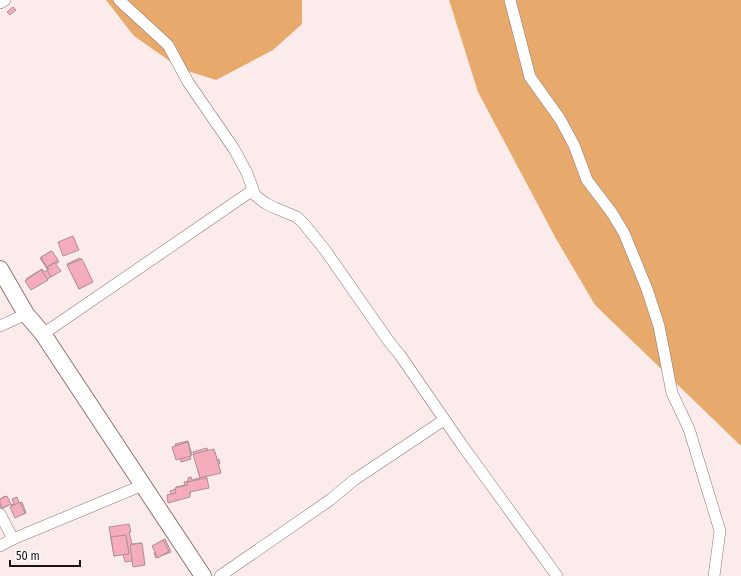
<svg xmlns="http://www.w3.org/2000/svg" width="741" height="576" font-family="'Fira Sans Condensed',sans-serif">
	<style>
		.forest { fill: #e8a96c }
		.building { fill: #f5adbc; stroke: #af8f95 }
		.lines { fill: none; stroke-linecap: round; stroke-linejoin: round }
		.street-casing { stroke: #927471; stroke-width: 12 }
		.secondary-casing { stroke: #927471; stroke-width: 18 }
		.street { stroke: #fff; stroke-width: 11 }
		.secondary { stroke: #fff; stroke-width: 16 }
	</style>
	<rect width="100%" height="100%" fill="#fbeceb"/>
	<g class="forest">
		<path d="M 106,0 L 302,0 L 302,24 L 273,50 L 216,80 L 181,69 L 134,36 Z"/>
		<path d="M 449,0 L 741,0 L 741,446 L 595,305 L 555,237 L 478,92 Z"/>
	</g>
	<g class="building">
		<path d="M 13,7 L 16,10 L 10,15 L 7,12 Z"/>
		<path d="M 73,236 L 79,250 L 63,256 L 58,242 Z"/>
		<path d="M 51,251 L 59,262 L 47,269 L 40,258 Z"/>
		<path d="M 52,251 L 58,260 L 47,267 L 41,257 Z"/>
		<path d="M 80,258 L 92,282 L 79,289 L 67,264 Z"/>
		<path d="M 82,259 L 93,282 L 79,289 L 67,265 Z"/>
		<path d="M 55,263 L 61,271 L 51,277 L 47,270 L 49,269 L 47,267 Z"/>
		<path d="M 42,269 L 44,272 L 47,270 L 51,277 L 33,288 L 26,279 Z"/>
		<path d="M 41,270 L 48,280 L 31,290 L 25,281 Z"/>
		<path d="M 188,441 L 192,455 L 190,455 L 191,459 L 181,462 L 180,458 L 179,458 L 175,444 Z"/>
		<path d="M 188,442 L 191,456 L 176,460 L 172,447 Z"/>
		<path d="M 207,448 L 209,454 L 215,452 L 217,460 L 219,459 L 220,464 L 218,464 L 220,471 L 200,477 L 193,452 Z"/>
		<path d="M 214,449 L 221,473 L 200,478 L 193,454 Z"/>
		<path d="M 206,476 L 208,487 L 190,491 L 190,495 L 172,499 L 170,491 L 176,489 L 176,487 L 185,485 L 184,482 L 188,481 L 188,478 L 191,477 L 192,480 Z"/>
		<path d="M 207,478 L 209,488 L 190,492 L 190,497 L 168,503 L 167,495 L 176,493 L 175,488 L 188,485 L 187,482 Z"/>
		<path d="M 5,496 L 9,505 L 1,509 L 0,499 Z"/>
		<path d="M 7,496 L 11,504 L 2,508 L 0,504 L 0,499 Z"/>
		<path d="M 17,497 L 19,503 L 22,502 L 26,513 L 16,517 L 11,505 L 14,504 L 12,499 Z"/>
		<path d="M 20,502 L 25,513 L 15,518 L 10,507 Z"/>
		<path d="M 129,524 L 131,532 L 129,532 L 132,544 L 141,543 L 144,564 L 134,566 L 133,561 L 125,562 L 123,554 L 114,556 L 109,527 Z"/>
		<path d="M 126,535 L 129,554 L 114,556 L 111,537 Z"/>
		<path d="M 165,539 L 171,552 L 156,558 L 154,553 L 156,552 L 153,546 Z"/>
		<path d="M 163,540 L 169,551 L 158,558 L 152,546 Z"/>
		<path d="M 142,543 L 145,565 L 133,567 L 130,545 Z"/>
	</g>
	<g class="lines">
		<defs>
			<g id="street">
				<path d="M 119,0 L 168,45 L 188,82 L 234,149 L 247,173 L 255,195 L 265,203 L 275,208 L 297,217 L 304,224 L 325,250 L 390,343 L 400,355 L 462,445 L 557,576"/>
				<path d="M 510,0 L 530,77 L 560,119 L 574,145 L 587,180 L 612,213 L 624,233 L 647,289 L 659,326 L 672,393 L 689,429 L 720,531 L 714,576"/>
				<path d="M 0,3 L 5,0"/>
				<path d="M 0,326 L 26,314"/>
				<path d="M 43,334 L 253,190"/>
				<path d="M 0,514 L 13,539"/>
				<path d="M 0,546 L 13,539 L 143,485"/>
				<path d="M 220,576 L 330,500 L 354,480 L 444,420"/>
			</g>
			<path id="secondary" d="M 0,269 L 26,314 L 43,334 L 203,576"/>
		</defs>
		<use href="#street" class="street-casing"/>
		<use href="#secondary" class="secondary-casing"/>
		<use href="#street" class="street"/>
		<use href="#secondary" class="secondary"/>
	</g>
	<path d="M10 560v6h70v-6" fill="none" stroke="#1e1311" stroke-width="2"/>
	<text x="16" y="560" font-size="12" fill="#1e1311" stroke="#fdfdfd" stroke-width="3" paint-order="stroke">50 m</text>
</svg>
